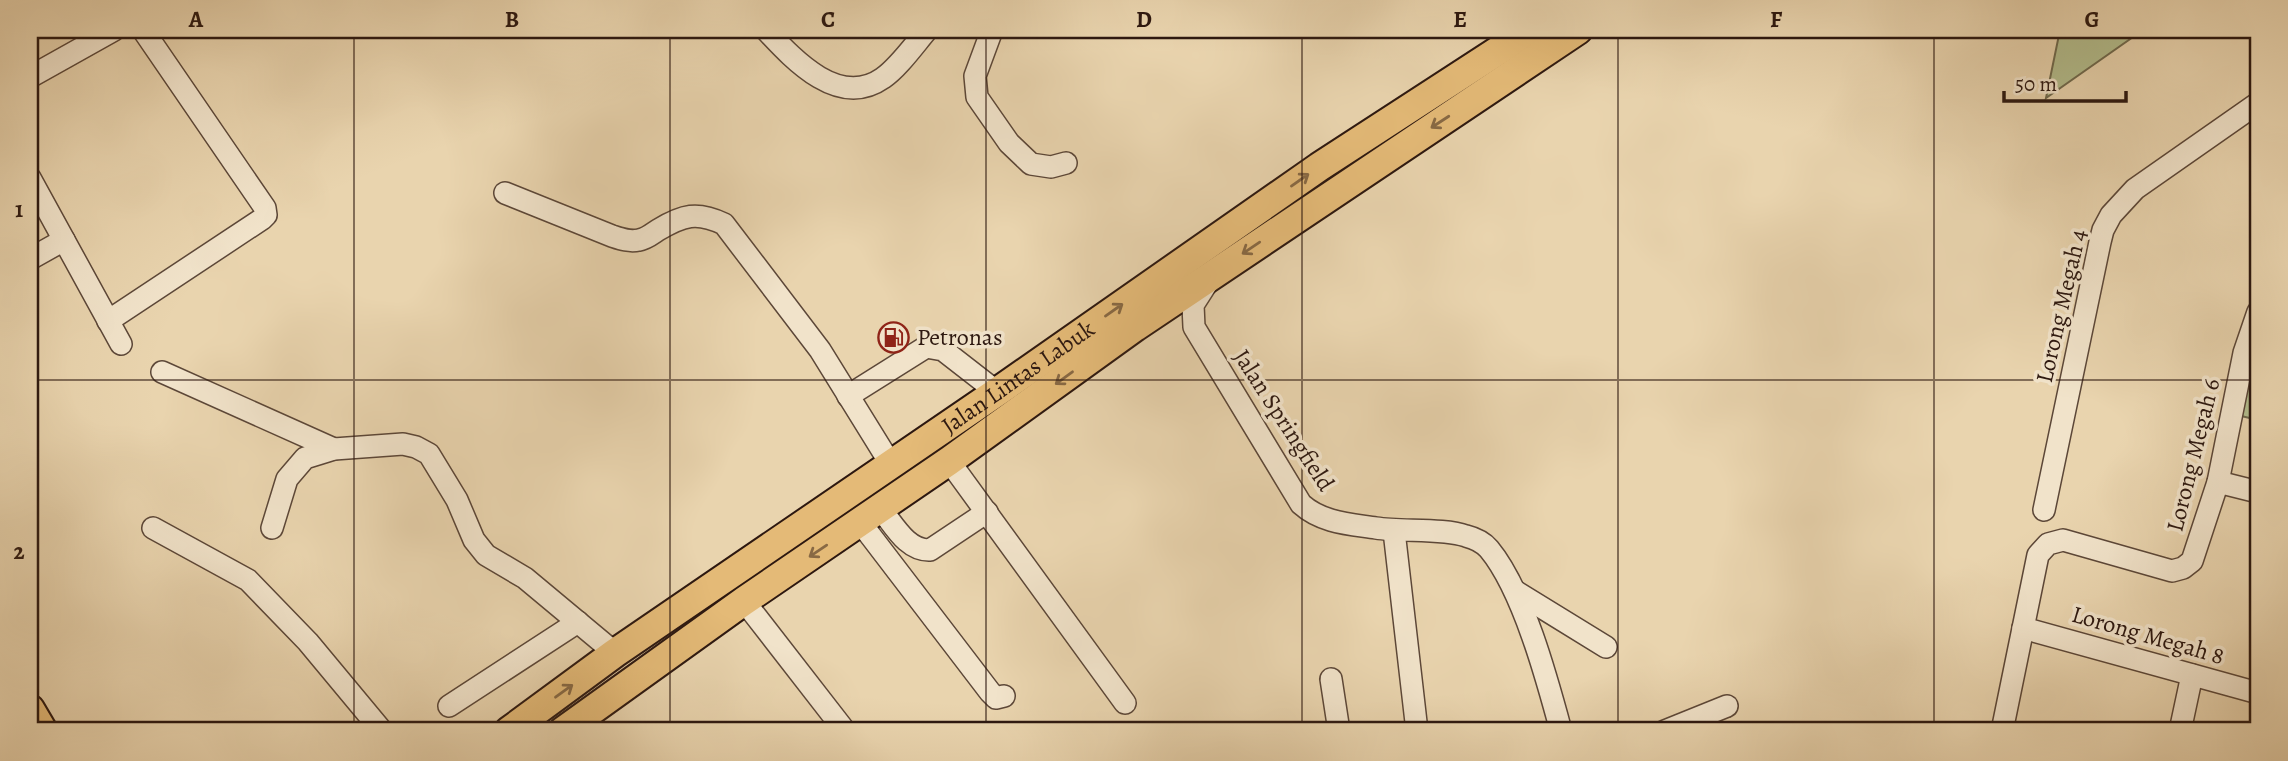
<svg xmlns="http://www.w3.org/2000/svg" width="2288" height="761" font-family="Alegreya,serif">
	<style>
		.green { fill: #b3bd8d; stroke: #706a4e; stroke-width: 2 }
		.lines { fill: none; stroke-linecap: round; stroke-linejoin: round }
		.minor-casing { stroke: #5c4738; stroke-width: 24 }
		.major-casing { stroke: #2d1810; stroke-width: 32 }
		.minor { stroke: #f1e3ca; stroke-width: 21 }
		.major { stroke: #e4ba77; stroke-width: 28 }
		.oneway { stroke: #886944 }
		.grid { fill: none; stroke: #2d1810; stroke-width: 2; stroke-opacity: 0.55 }
		.labels { text-anchor: middle; dominant-baseline: central; stroke-width: 7; stroke-linejoin: round; paint-order: stroke }
		.street-label { font-size: 24px; fill: #2d1810; stroke: #f1e3ca }
		.poi-label { font-size: 24px; fill: #2d1810; stroke: #f1e3ca; text-anchor: start }
		.neatline { fill: none; stroke: #2d1810; stroke-width: 2.5 }
		.grid-label { font-size: 23px; text-anchor: middle; font-weight: bold; fill: #2d1810 }
	</style>
	<rect width="100%" height="100%" fill="#e9d4ae"/>
	<filter id="stains"><feTurbulence type="fractalNoise" baseFrequency=".00286" numOctaves="4"/><feColorMatrix values="0 0 0 0 .2 0 0 0 0 .09 0 0 0 0 .02 0 0 0 .5 -.17"/></filter>
	<radialGradient id="worn" r=".72"><stop offset=".6" stop-color="#630" stop-opacity="0"/><stop offset="1" stop-color="#630" stop-opacity=".3"/></radialGradient>
	<g class="green">
		<path d="M 2060,30 L 2143,30 L 2046,98 Z"/>
		<path d="M 2258,343 L 2258,420 L 2241,416 Z"/>
	</g>
	<g class="lines">
		<defs>
			<g id="minor">
				<path d="M 766,30 C 794,60 839,109 883,78 C 898,68 915,44 927,30"/>
				<path d="M 992,30 L 975,76 L 977,97 L 1009,143 L 1031,164 L 1051,167 L 1066,163"/>
				<path d="M 30,77 L 114,30"/>
				<path d="M 30,178 L 121,344"/>
				<path d="M 505,193 L 612,236 C 621,239 629,242 639,240 C 646,239 652,234 658,230 C 683,215 697,211 724,224 L 820,350 L 890,463"/>
				<path d="M 30,259 L 64,240"/>
				<path d="M 1209,280 L 1193,305 L 1194,327 L 1301,504 C 1322,523 1350,524 1376,528 C 1402,532 1444,528 1466,536 C 1474,538 1483,542 1489,549 C 1523,590 1547,679 1561,731"/>
				<path d="M 108,321 L 262,219 L 266,215 L 265,208 L 143,30"/>
				<path d="M 162,372 L 334,449"/>
				<path d="M 848,396 L 926,347 L 943,350 L 997,392"/>
				<path d="M 949,461 L 1125,703"/>
				<path d="M 2218,482 L 2258,492"/>
				<path d="M 880,508 C 894,525 907,551 930,550 L 987,512"/>
				<path d="M 2044,510 L 2100,242 L 2103,230 L 2111,215 L 2135,189 L 2258,103"/>
				<path d="M 860,522 L 990,692 L 996,698 L 1004,696"/>
				<path d="M 153,528 L 248,580 L 308,642 L 382,731"/>
				<path d="M 272,528 L 287,479 L 305,458 L 334,449 L 403,444 L 416,447 L 429,454 L 457,500 L 474,540 L 486,555 L 525,578 L 615,653"/>
				<path d="M 1394,531 L 1417,731"/>
				<path d="M 1515,591 L 1606,647"/>
				<path d="M 744,601 L 845,731"/>
				<path d="M 2023,628 L 2258,693"/>
				<path d="M 1331,679 L 1339,731"/>
				<path d="M 449,706 L 578,622"/>
				<path d="M 1665,731 L 1727,706"/>
				<path d="M 2002,731 L 2038,555 L 2048,544 L 2063,540 L 2172,571 L 2183,568 L 2192,561 L 2218,482 L 2244,353 L 2258,312"/>
				<path d="M 2180,731 L 2192,675"/>
			</g>
			<g id="major">
				<path d="M 30,709 L 43,731"/>
				<path id="s1" d="M 509,731 L 615,653 L 997,392 L 1319,167 L 1530,30"/>
				<path d="M 563,731 L 744,601 L 949,461 L 1135,327 L 1578,30"/>
			</g>
		</defs>
		<use href="#minor" class="minor-casing"/>
		<use href="#major" class="major-casing"/>
		<use href="#minor" class="minor"/>
		<use href="#major" class="major"/>
	</g>
	<defs><path id="oneway-shaft" d="M-6 0H5M1.5-3L5.5 0L1.5 3" fill="none" stroke-width="1.6" stroke-linecap="round" stroke-linejoin="round" transform="scale(1.75)"/></defs>
	<g class="oneway">
		<use href="#oneway-shaft" transform="translate(1440 122) rotate(147)"/>
		<use href="#oneway-shaft" transform="translate(1300 180) rotate(-35)"/>
		<use href="#oneway-shaft" transform="translate(1251 248) rotate(146)"/>
		<use href="#oneway-shaft" transform="translate(1114 310) rotate(-35)"/>
		<use href="#oneway-shaft" transform="translate(1064 378) rotate(144)"/>
		<use href="#oneway-shaft" transform="translate(818 551) rotate(146)"/>
		<use href="#oneway-shaft" transform="translate(564 691) rotate(-36)"/>
	</g>
	<path class="grid" d="M 354,30 L 354,731M 670,30 L 670,731M 986,30 L 986,731M 1302,30 L 1302,731M 1618,30 L 1618,731M 1934,30 L 1934,731M 30,380 L 2258,380"/>
	<defs>
		<symbol id="fuel-ring" viewBox="-11 -11 22 22"><circle r="9.5" fill="#f1e3ca" stroke="#8f2418" stroke-width="1.5"/><path d="M-5.5-6h7V0h2V4h1.3V-2.5L3-4.5l.8-.8L6-3V5H2.5V1h-1V6h-7ZM-4.2-4.7v3.2H.2V-4.7Z" fill="#8f2418"/></symbol>
	</defs>
	<g fill-rule="evenodd">
		<use href="#fuel-ring" x="876" y="320" width="35" height="35"/>
	</g>
	<g class="labels">
		<g class="street-label">
			<text transform="translate(2061 306) rotate(-77)">Lorong Megah 4</text>
			<text stroke="none"><textPath href="#s1" startOffset="620">Jalan Lintas Labuk</textPath></text>
			<text transform="translate(1284 420) rotate(57)">Jalan Springfield</text>
			<text transform="translate(2193 455) rotate(-76)">Lorong Megah 6</text>
			<text transform="translate(2148 635) rotate(16)">Lorong Megah 8</text>
		</g>
		<g class="poi-label">
			<text x="917" y="337">Petronas</text>
		</g>
	</g>
	<rect width="2288" height="761" fill="none" stroke="#e9d4ae" stroke-width="77"/>
	<path d="M2004 91v10h122v-10" fill="none" stroke="#2d1810" stroke-width="3.5"/>
	<text x="2015" y="91" font-size="21" fill="#2d1810" stroke="#f1e3ca" stroke-width="5" paint-order="stroke">50 m</text>
	<rect x="38" y="38" width="2212" height="684" class="neatline"/>
	<g class="grid-label">
		<text x="196" y="27">A</text>
		<text x="512" y="27">B</text>
		<text x="828" y="27">C</text>
		<text x="1144" y="27">D</text>
		<text x="1460" y="27">E</text>
		<text x="1776" y="27">F</text>
		<text x="2092" y="27">G</text>
		<text x="19" y="217">1</text>
		<text x="19" y="559">2</text>
	</g>
	<rect width="100%" height="100%" filter="url(#stains)"/>
	<rect width="100%" height="100%" fill="url(#worn)"/>
</svg>
